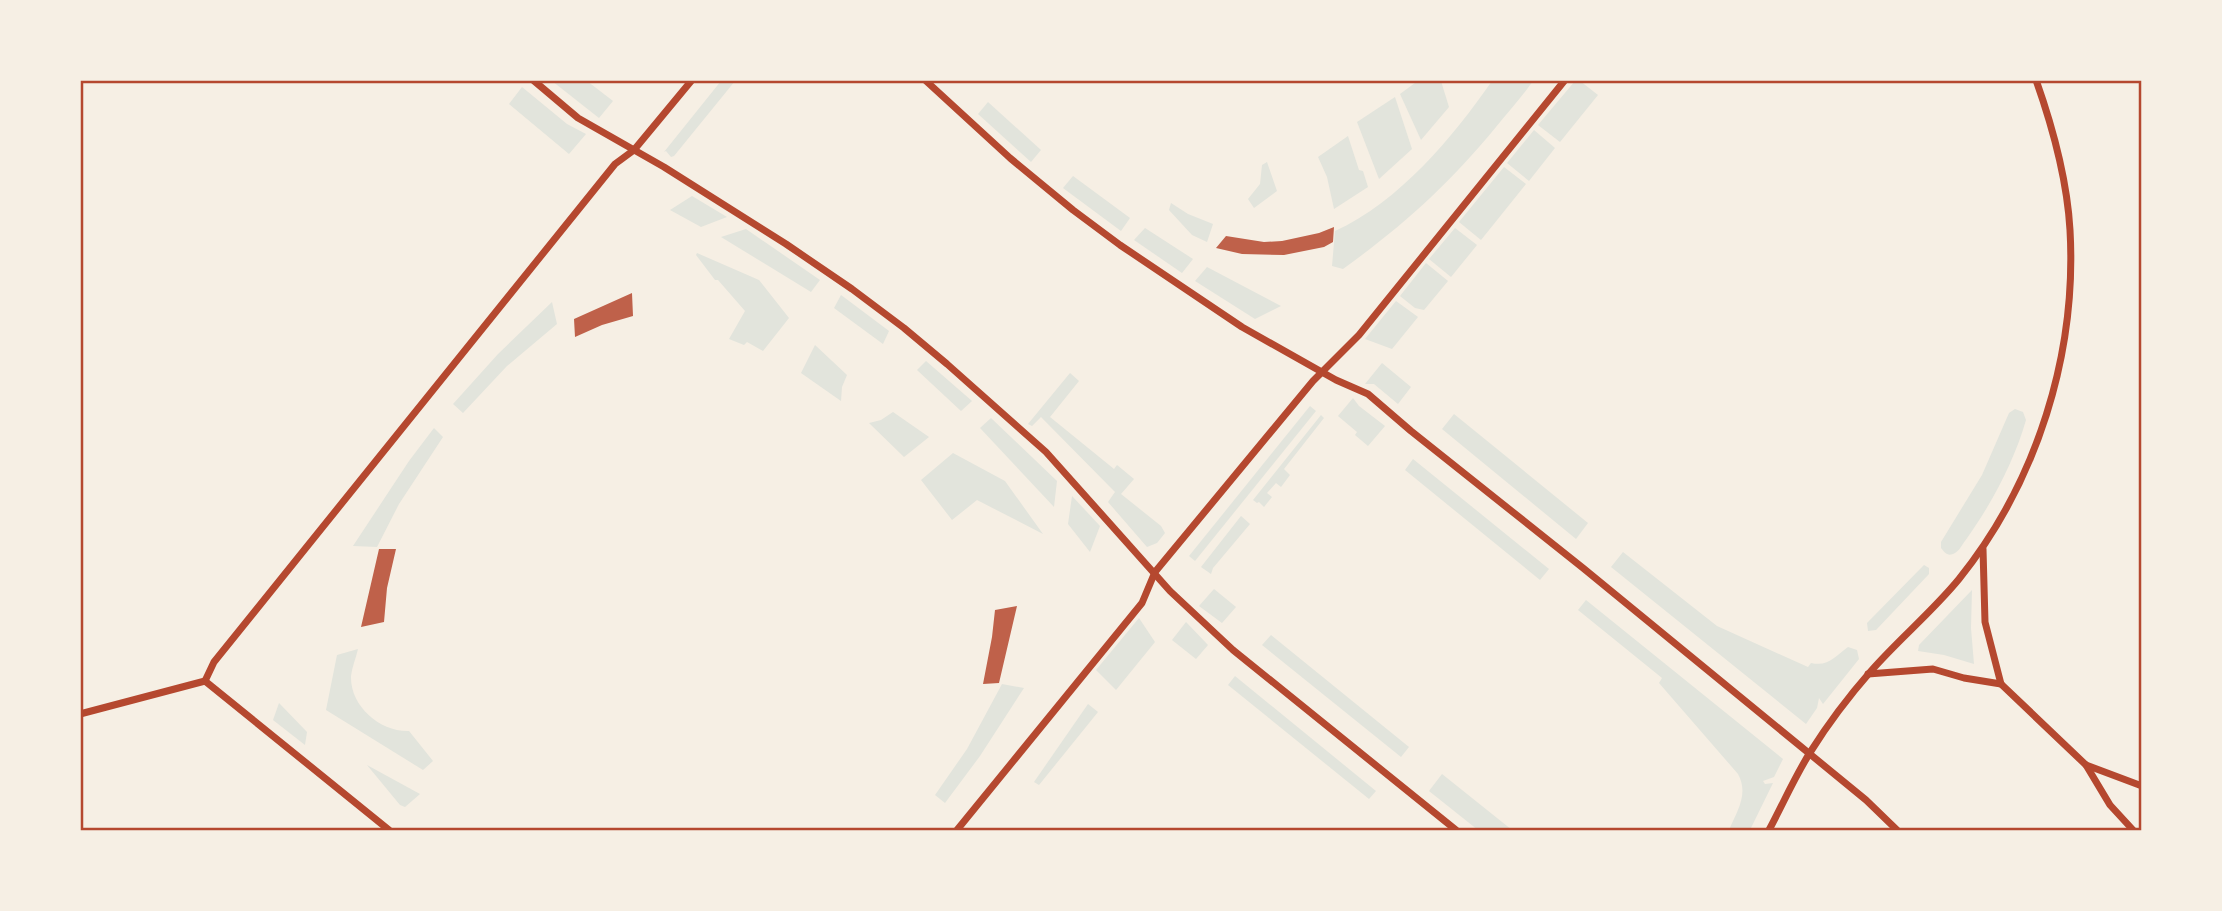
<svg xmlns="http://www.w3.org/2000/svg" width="2222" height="911" font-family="'DM Sans',sans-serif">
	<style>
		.green { fill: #e2e4dc }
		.building { fill: #bf614a }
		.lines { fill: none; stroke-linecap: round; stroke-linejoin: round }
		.minor { stroke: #b5482f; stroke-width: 7 }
		.neatline { fill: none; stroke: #b5482f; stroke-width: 2.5 }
	</style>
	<rect width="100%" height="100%" fill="#f6efe4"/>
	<g class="green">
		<path d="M 1419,80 L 1441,81 L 1449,107 L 1421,140 L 1400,94 Z"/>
		<path d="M 552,81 L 587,81 L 613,101 L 599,118 Z"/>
		<path d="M 721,81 L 735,81 L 674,156 L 671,157 L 666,151 L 664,152 Z"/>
		<path d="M 1492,81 L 1533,81 C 1522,97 1508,112 1496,127 C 1448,185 1404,225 1343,269 L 1332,266 L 1335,231 C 1399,202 1453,137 1492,81 Z"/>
		<path d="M 1575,81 L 1580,81 L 1598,95 L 1560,142 L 1538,125 Z"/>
		<path d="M 522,87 L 567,124 L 586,134 L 569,154 L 509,104 Z"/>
		<path d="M 1395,97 L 1412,149 L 1379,179 L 1357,122 Z"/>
		<path d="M 988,102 L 1041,150 L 1031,162 L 978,114 Z"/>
		<path d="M 1534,130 L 1555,148 L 1529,181 L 1507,163 Z"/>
		<path d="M 1348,136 L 1359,170 L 1363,171 L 1368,187 L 1334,209 L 1327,177 L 1318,157 Z"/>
		<path d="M 1267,162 L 1277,191 L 1254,208 L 1248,199 L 1260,184 L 1262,165 Z"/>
		<path d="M 1504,167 L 1526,184 L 1481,240 L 1459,222 Z"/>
		<path d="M 1073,176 L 1130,218 L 1121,231 L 1063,188 Z"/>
		<path d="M 692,196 L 727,217 L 701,227 L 670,210 Z"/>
		<path d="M 1171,203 L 1188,214 L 1213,224 L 1207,242 L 1192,235 L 1169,210 Z"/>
		<path d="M 1145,228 L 1193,259 L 1182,273 L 1134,240 Z"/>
		<path d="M 1455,228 L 1477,245 L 1451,277 L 1429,259 Z"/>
		<path d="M 746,229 L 820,280 L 811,292 L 721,237 Z"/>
		<path d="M 697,253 L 759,280 L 789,318 L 763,351 L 747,342 L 744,345 L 729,339 L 745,311 L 718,280 L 715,280 L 696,255 Z"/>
		<path d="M 1426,263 L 1448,281 L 1424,310 L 1415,308 L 1400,296 Z"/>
		<path d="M 1207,267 L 1281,306 L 1255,319 L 1195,281 Z"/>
		<path d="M 841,295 L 889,331 L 883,344 L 834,308 Z"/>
		<path d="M 1396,301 L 1418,317 L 1392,349 L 1365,339 Z"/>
		<path d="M 552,302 L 557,324 L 507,366 L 463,413 L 453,404 L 498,354 Z"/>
		<path d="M 815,345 L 847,375 L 842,387 L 841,401 L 801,373 Z"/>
		<path d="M 926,361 L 972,401 L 961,411 L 917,370 Z"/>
		<path d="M 1382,363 L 1411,387 L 1398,404 L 1374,384 L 1365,384 Z"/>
		<path d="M 1070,373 L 1079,381 L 1050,417 L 1114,469 L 1117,465 L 1134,479 L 1121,494 L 1161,526 L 1165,533 L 1157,543 L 1147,547 L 1108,502 L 1115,492 L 1041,417 L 1032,426 L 1028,424 Z"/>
		<path d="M 1353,398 L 1359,406 L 1385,426 L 1368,446 L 1355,435 L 1357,432 L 1338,416 Z"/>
		<path d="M 1310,406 L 1316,411 L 1195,561 L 1189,556 Z"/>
		<path d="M 2015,409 L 2023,412 L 2026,420 C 2014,462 1991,505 1965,541 C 1962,545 1959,551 1955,553 C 1948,557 1945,553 1941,548 L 1941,542 L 1982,475 L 2009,413 Z"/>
		<path d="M 893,412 L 929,437 L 904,457 L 869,423 L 881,420 Z"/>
		<path d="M 1454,414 L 1588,523 L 1576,539 L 1442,429 Z"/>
		<path d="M 1321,415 L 1324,418 L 1284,469 L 1290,475 L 1281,487 L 1276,483 L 1267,493 L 1272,497 L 1264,507 L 1259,502 L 1257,503 L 1253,500 Z"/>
		<path d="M 991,418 L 1057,481 L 1054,507 L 980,428 Z"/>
		<path d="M 434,428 L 443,437 L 399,504 L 377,547 L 353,546 L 409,461 Z"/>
		<path d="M 953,453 L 1005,481 L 1043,534 L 977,500 L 952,520 L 921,480 Z"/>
		<path d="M 1413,459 L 1549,569 L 1540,580 L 1405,470 Z"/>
		<path d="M 1072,496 L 1100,526 L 1090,552 L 1068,524 Z"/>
		<path d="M 1241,516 L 1250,524 L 1213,568 L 1211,574 L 1201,567 Z"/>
		<path d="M 1623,552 L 1717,626 L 1808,667 L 1811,663 C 1829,667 1835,656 1848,647 L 1857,650 L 1859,659 L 1823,704 L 1819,698 L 1817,708 L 1806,724 L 1611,567 Z"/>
		<path d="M 1924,565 L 1929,568 L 1929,574 L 1876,630 L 1868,631 L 1867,623 Z"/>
		<path d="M 1214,589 L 1236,607 L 1222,623 L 1199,606 Z"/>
		<path d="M 1972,590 L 1971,628 L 1974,664 L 1944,655 L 1918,651 L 1919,645 Z"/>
		<path d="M 1586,600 L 1783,759 L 1774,777 L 1763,781 L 1765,784 L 1773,783 L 1750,830 L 1729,830 C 1737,811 1749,794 1738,774 L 1659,683 L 1662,678 L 1578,610 Z"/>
		<path d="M 1139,618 L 1155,642 L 1116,690 L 1096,670 Z"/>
		<path d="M 1186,622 L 1208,645 L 1196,659 L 1172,640 Z"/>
		<path d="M 1271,635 L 1409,747 L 1401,757 L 1262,645 Z"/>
		<path d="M 358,649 C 356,658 352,667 351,676 C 350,706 380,732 409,731 L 433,761 L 423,770 L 326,710 L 337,655 Z"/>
		<path d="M 1235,676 L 1376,791 L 1369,799 L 1228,685 Z"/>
		<path d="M 1002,684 L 1024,688 L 980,756 L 945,803 L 935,795 L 967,749 Z"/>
		<path d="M 279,703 L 307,732 L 305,745 L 273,720 Z"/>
		<path d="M 1088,704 L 1098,712 L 1039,785 L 1034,782 Z"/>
		<path d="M 367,765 L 420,794 L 405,807 L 400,805 Z"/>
		<path d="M 1442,774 L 1512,830 L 1478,830 L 1429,791 Z"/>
	</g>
	<g class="building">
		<path d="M 1334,227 L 1333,242 L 1324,247 L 1284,255 L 1242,254 L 1216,248 L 1226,236 L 1264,242 L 1282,241 L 1319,233 Z"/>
		<path d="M 632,293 L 633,316 L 602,325 L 575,337 L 574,319 Z"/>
		<path d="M 379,549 L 396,549 L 387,588 L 384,622 L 361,627 Z"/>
		<path d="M 1017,606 L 999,683 L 983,684 L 992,637 L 995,610 Z"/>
	</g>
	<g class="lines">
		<g class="minor">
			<path d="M 533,80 L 578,118 L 664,167 L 786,244 L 852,289 L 904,328 L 947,364 L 1046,452 L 1170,591 L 1233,650 L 1456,830"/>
			<path d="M 925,80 L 1010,158 L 1073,210 L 1120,245 L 1242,327 L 1336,380 L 1368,394 L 1411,431 L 1583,568 L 1866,800 L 1897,830"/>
			<path d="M 1983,549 L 1985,622 L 2001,684 L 2086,765 L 2142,786"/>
			<path d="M 1868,674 L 1933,669 L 1964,678 L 2001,684"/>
			<path d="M 205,681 L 214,662 L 615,164 L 634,150 L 692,80"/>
			<path d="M 205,681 L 389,830"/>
			<path d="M 80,714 L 205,681"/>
			<path d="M 2086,765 L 2110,805 L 2133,830"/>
			<path d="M 957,830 L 1142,603 L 1155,572 L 1313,381 L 1359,335 L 1565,80"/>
			<path d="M 1769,830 C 1783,804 1795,776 1811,751 C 1828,724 1850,695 1871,671 C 1899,639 1932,612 1959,579 C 2037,482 2077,354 2070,230 C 2067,178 2053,128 2036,80"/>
		</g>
	</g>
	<rect width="2222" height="911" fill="none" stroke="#f6efe4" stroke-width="164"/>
	<rect x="82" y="82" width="2058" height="747" class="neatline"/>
</svg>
